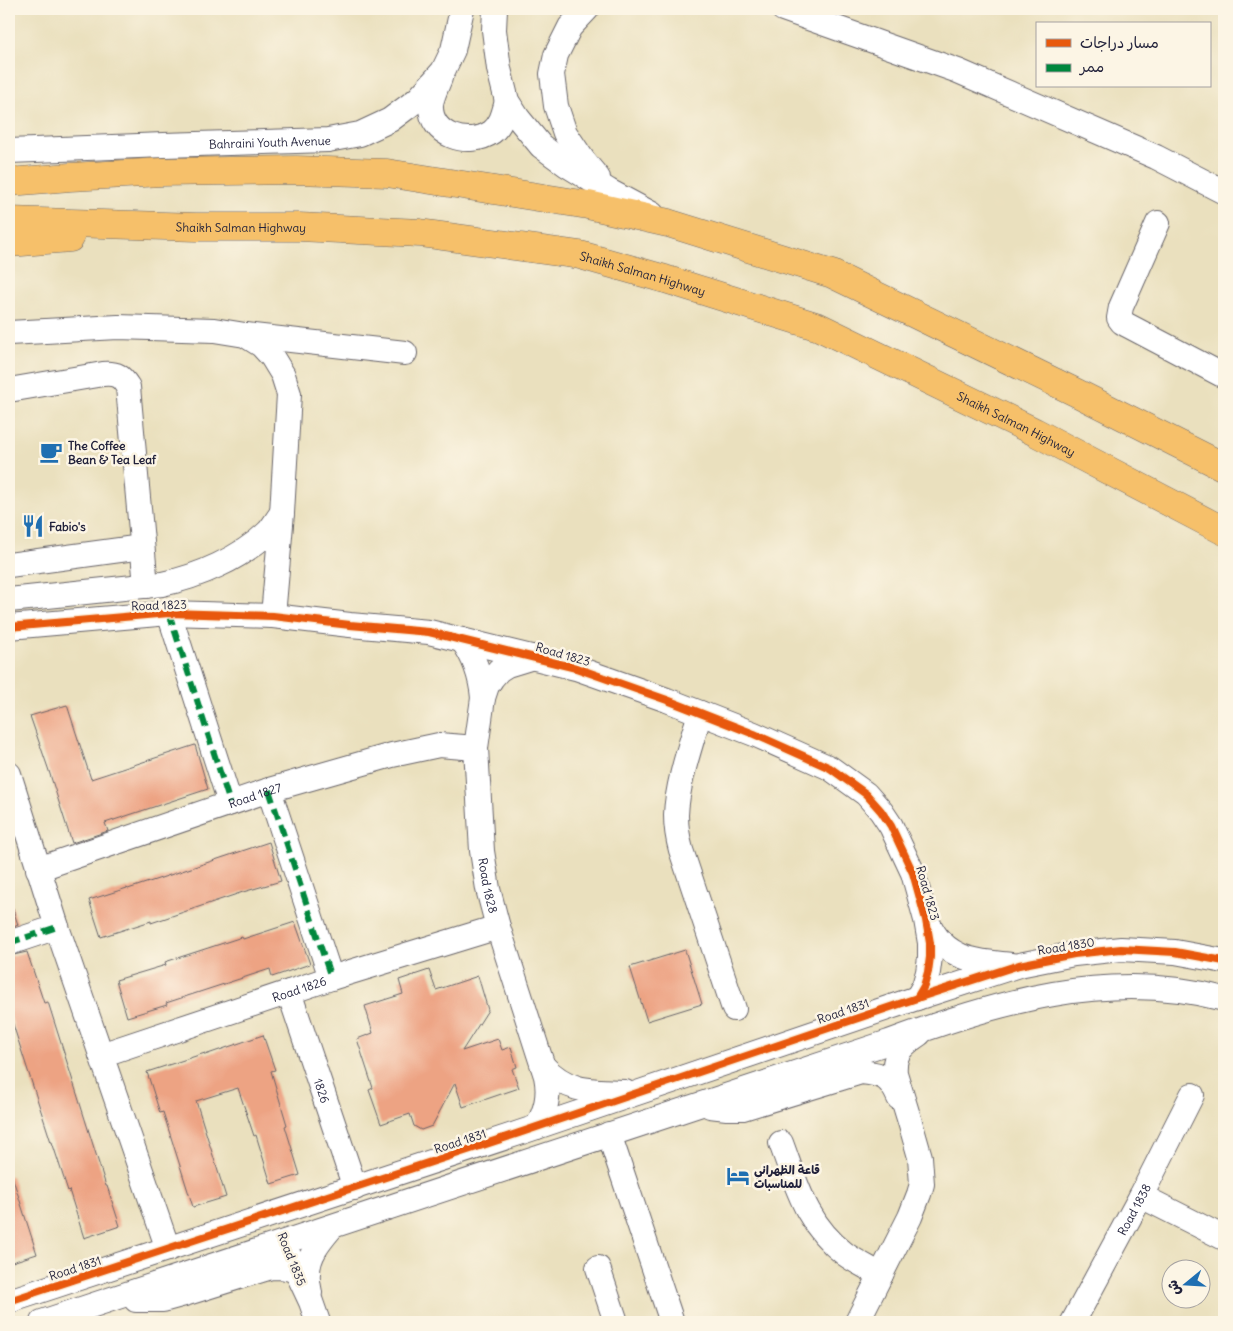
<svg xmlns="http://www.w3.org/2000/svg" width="1233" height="1331" font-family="Delius,'Playpen Sans Arabic',sans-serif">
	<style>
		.building { fill: #eda383 }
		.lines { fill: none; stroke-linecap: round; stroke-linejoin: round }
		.minor-casing { stroke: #686469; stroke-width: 26 }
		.major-casing { stroke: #686469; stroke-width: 29 }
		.minor { stroke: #fff; stroke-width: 24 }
		.major { stroke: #f6c06b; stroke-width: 28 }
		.quiet { stroke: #00873e; stroke-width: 6; stroke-dasharray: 12 6; stroke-linecap: butt }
		.cycleway-casing { stroke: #fcf5e5; stroke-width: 11 }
		.cycleway { stroke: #e8590c; stroke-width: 8 }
		.labels { text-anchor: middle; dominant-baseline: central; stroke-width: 5; stroke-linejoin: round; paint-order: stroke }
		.street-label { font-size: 12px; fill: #22223b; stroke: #fcf5e5 }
		.poi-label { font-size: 12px; font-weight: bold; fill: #22223b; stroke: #fcf5e5; text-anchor: start }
	</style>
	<rect width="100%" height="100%" fill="#fcf5e5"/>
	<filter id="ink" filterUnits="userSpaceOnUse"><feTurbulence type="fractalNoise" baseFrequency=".02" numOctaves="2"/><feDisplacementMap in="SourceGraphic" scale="10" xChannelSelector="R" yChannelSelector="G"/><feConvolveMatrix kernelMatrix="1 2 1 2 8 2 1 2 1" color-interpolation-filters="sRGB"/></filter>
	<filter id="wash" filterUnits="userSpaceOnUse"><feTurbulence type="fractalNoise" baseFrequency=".0096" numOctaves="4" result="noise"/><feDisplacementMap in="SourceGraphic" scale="20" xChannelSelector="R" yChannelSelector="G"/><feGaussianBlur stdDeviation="1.12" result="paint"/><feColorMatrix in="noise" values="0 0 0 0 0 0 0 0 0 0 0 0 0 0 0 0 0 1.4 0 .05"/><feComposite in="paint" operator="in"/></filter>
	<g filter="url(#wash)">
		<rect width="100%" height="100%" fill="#eae0be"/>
		<g id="blocks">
			<g class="building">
				<path d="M 67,705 L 91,779 L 195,745 L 208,789 L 105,823 L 108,831 L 72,843 L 48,768 L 30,716 Z"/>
				<path d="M 269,842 L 281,881 L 243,892 L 151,923 L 151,921 L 101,937 L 89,900 L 127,888 L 128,889 Z"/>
				<path d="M 9,906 L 12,906 L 18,925 L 9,929 Z"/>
				<path d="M 295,922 L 310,964 L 272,977 L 270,969 L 166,1003 L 167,1005 L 127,1017 L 116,980 L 166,965 L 165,962 L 242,937 L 243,939 Z"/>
				<path d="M 685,950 L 702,1004 L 647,1021 L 630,967 Z"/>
				<path d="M 27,952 L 44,1003 L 48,1002 L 106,1186 L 107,1186 L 120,1226 L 84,1238 L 69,1190 L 68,1191 L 52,1142 L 51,1142 L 9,1012 L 9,956 Z"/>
				<path d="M 429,970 L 436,990 L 478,976 L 488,1010 L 462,1051 L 498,1039 L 502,1050 L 511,1047 L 517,1067 L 512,1069 L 519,1088 L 463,1107 L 455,1083 L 432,1126 L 421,1130 L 414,1126 L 410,1114 L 381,1124 L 369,1090 L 373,1088 L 357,1039 L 373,1033 L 365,1006 L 403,994 L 399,980 Z"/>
				<path d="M 263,1035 L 275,1070 L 271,1071 L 287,1125 L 285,1126 L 300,1175 L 271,1184 L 256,1135 L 254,1136 L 238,1088 L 196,1101 L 226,1197 L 193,1207 L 163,1112 L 160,1113 L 147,1072 L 205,1053 L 205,1055 Z"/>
				<path d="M 9,1176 L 12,1176 L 37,1254 L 9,1263 Z"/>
			</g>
		</g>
	</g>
	<g filter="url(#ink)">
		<use href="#blocks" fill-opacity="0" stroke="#686469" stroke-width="1"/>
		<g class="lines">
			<defs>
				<g id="minor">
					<path d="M 495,9 L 494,30 L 499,69 L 507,101 L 518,118 L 541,146 L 567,165 L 609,191 L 652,214"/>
					<path d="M 587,9 L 570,27 L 556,55 L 552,74 L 556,106 L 565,133 L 583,160 L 598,178"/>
					<path d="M 783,9 L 958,71 L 1156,157 L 1224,192"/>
					<path d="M 440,78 C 437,86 432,96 431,104 C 429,136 469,148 492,132 C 502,124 504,112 507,101"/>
					<path id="s1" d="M 9,151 L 164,145 L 328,140 L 360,134 L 390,120 L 418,99 L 443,71 L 453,50 L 462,9"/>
					<path d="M 1158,223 L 1121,307 L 1119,318 L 1122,322 L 1127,325 L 1224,376"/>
					<path d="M 9,333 L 118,327 L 214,330 L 245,335 L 261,345 L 272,357 L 283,375 L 289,394 L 282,513 L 273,616"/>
					<path d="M 246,335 L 405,353"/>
					<path d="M 9,390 L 103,374 C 117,373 121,376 128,387 L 146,586"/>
					<path d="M 9,565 L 142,547"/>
					<path d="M 9,600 L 162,584 C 198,577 241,558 268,532 C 273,527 277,519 282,513"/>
					<path d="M 169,613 L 230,803"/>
					<path d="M 9,627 L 169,613 L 273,616 L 350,625 L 429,632 L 576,668 L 667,700 L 754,734 L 830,768 L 866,794 L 881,811 L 891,826 L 913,873 L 926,920 L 930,943 L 930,957 L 928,972 L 924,986 L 917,998"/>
					<path d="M 462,640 C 475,658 481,676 483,698"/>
					<path id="s2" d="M 533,657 L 507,665 L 499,670 L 492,678 L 487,686 L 483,698 L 476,748 L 482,851 L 488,889 L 498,927 L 546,1076 C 550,1095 546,1110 537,1127"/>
					<path d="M 700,713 C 691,744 677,784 676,815 C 676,827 678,839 681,850 L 734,1009"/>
					<path d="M 9,774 L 57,927 L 168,1249"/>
					<path d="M 269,790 L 331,978"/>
					<path id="s3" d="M 38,869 L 269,790 L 392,755 L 439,745 L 476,748"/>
					<path d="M 927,921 C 931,928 934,935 940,941 C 959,962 985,962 1011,965"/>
					<path d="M 9,943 L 57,927"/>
					<path id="s4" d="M 289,992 L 355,1188"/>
					<path id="s5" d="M 101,1055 L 331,978 L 498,927"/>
					<path d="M 543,1066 C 568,1093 591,1091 625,1092"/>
					<path d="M 710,1106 L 727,1108 L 743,1108 L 861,1072 C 883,1074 890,1077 899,1098"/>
					<path d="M 609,1134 L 672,1322"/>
					<path d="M 781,1143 C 797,1186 806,1224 845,1254 C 856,1262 869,1268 881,1275"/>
					<path d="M 1141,1196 L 1224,1238"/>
					<path d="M 290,1257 L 311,1302 L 318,1322"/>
					<path d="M 598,1268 L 616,1322"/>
					<path d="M 310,1293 C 309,1287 307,1280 308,1273 C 308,1255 320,1241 331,1228"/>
					<path d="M 136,1300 L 163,1300 L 181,1295 L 271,1267 C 281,1267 288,1267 297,1272"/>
					<path d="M 9,1301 L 519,1133 L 917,998 L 1019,965 L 1074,954 L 1121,949 L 1175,952 L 1224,961"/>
					<path d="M 42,1322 C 324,1230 606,1135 889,1042 C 996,1002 1110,968 1224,999"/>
					<path d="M 857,1322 L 910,1217 L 919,1194 L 922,1184 L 920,1157 L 910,1122 L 895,1073 C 893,1052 904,1044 919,1034"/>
					<path id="s6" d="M 1073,1322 L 1141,1196 L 1192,1095"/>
				</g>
				<g id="major">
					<path d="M 9,182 L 70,177 L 162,172 L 296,170 L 387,173 L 588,205 L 668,223 L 832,274 L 1077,393 L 1224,467"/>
					<path id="s7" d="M 9,221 L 196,227 L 299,227 L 420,233 L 580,255 L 665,279 L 819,327 L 1035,432 L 1224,531"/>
					<path d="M 9,243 L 70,238"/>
				</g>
			</defs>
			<use href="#minor" class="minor-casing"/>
			<use href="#major" class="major-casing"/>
			<use href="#minor" class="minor"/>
			<use href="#major" class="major"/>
			<g class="quiet">
				<path d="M 169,613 L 230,803"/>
				<path d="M 269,790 L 331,978"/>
				<path d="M 9,943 L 57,927"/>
			</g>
			<defs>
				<g id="cycleway">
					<path d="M 9,627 L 169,613 L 273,616 L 350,625 L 429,632 L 576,668 L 667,700 L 754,734 L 830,768 L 866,794 L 881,811 L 891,826 L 913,873 L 926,920 L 930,943 L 930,957 L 928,972 L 924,986 L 917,998"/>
					<path d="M 9,1301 L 519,1133 L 917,998 L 1019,965 L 1074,954 L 1121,949 L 1175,952 L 1224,961"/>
				</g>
			</defs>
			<use href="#cycleway" class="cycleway-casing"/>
			<use href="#cycleway" class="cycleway"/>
		</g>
	</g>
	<defs>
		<symbol id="cafe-bare" viewBox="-9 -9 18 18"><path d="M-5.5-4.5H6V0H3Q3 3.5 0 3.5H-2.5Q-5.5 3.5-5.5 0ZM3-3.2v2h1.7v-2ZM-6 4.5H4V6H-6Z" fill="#1f6fb2" stroke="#fcf5e5" stroke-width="2.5" paint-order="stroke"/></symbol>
		<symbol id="restaurant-bare" viewBox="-9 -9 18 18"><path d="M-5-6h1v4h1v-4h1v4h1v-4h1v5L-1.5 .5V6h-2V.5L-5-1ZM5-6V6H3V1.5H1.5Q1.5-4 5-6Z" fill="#1f6fb2" stroke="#fcf5e5" stroke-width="2.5" paint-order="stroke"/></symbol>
		<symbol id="hotel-bare" viewBox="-9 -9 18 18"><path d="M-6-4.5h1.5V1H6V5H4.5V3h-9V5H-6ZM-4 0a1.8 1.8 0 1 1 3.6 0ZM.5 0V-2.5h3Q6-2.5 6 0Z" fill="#1f6fb2" stroke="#fcf5e5" stroke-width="2.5" paint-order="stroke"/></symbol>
	</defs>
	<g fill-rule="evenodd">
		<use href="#cafe-bare" x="35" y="436" width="32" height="32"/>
		<use href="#restaurant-bare" x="17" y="510" width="32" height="32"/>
		<use href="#hotel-bare" x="722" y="1160" width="32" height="32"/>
	</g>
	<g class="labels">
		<g class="street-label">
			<text stroke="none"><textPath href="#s1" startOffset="261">Bahraini Youth Avenue</textPath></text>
			<text stroke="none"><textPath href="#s7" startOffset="232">Shaikh Salman Highway</textPath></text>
			<text stroke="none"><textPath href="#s7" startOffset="638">Shaikh Salman Highway</textPath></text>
			<text stroke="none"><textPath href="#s7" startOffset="1042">Shaikh Salman Highway</textPath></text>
			<text transform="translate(159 605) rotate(-2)">Road 1823</text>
			<text transform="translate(563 654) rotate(16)">Road 1823</text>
			<text stroke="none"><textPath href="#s3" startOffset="229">Road 1827</textPath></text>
			<text stroke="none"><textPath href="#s2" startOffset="258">Road 1828</textPath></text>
			<text transform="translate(928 893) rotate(74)">Road 1823</text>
			<text transform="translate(1066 946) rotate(-9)">Road 1830</text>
			<text stroke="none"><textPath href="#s5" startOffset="209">Road 1826</textPath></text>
			<text transform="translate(843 1011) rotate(-19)">Road 1831</text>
			<text stroke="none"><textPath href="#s4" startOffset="104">1826</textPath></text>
			<text transform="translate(460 1141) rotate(-18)">Road 1831</text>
			<text stroke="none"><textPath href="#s6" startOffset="128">Road 1838</textPath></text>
			<text transform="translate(292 1259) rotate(68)">Road 1835</text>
			<text transform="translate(75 1268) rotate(-18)">Road 1831</text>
		</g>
		<g class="poi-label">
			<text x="68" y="445">The Coffee<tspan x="68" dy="14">Bean &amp; Tea Leaf</tspan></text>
			<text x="49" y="526">Fabio's</text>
			<text x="754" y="1169">قاعة الظهراني<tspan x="754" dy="14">للمناسبات</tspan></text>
		</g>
	</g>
	<rect width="1233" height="1331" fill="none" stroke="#fcf5e5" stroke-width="30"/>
	<rect x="1036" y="22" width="175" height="65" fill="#fcf5e5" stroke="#a5a1a1"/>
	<rect x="1046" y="39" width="25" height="8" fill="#e8590c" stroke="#a5a1a1"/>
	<text x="1080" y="48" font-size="15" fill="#22223b">مسار دراجات</text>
	<rect x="1046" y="64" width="25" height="8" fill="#00873e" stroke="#a5a1a1"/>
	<text x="1080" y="72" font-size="15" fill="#22223b">ممر</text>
	<g transform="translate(1186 1284) rotate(252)"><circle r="24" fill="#fcf5e5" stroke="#a5a1a1"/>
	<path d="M0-4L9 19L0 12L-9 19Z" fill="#1f6fb2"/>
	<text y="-8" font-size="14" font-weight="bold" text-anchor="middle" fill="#22223b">ش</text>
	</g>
</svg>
